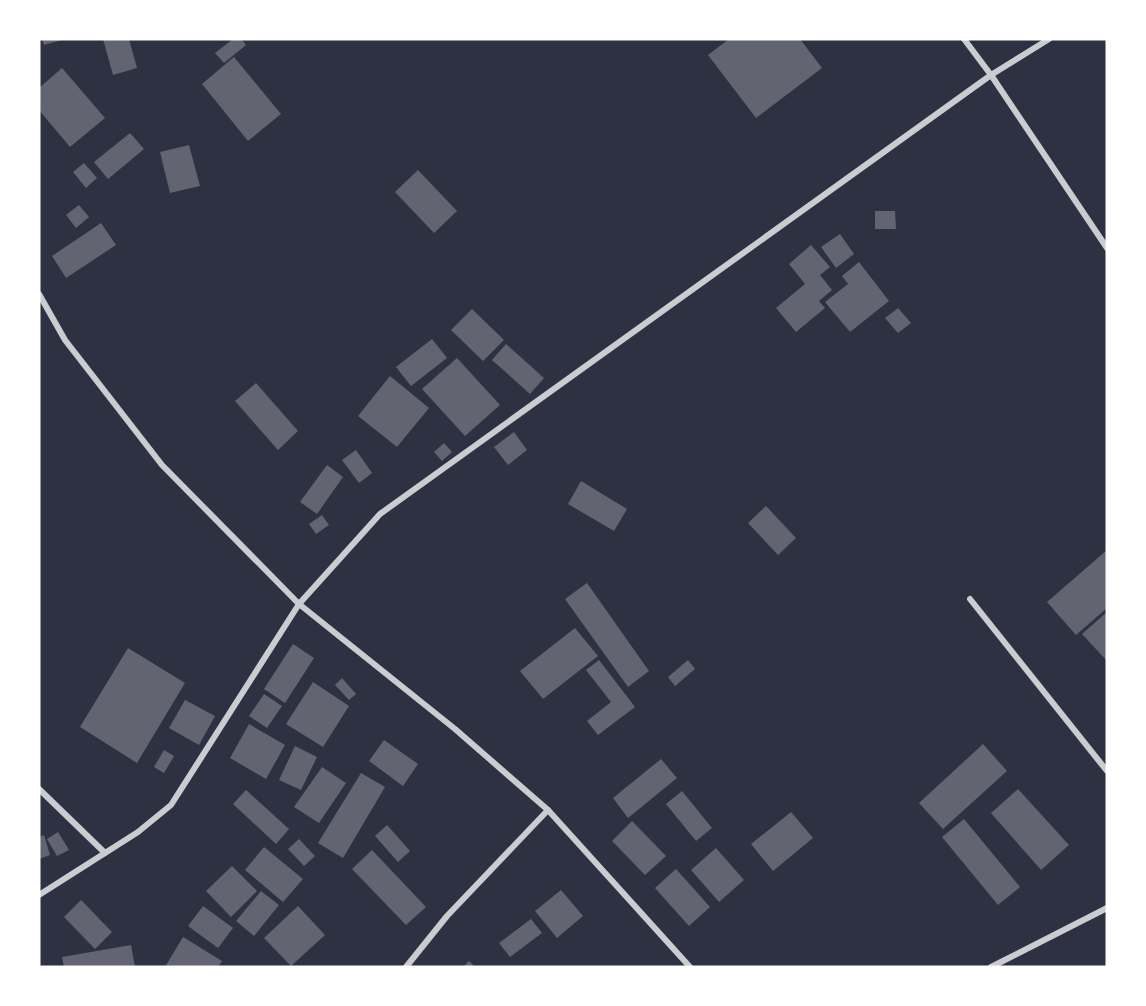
<svg xmlns="http://www.w3.org/2000/svg" width="1146" height="1006" font-family="'PT Serif',serif">
	<style>
		.building { fill: #626471 }
		.lines { fill: none; stroke-linecap: round; stroke-linejoin: round }
		.minor { stroke: #caccd0; stroke-width: 6 }
	</style>
	<rect width="100%" height="100%" fill="#2d3142"/>
	<g class="building">
		<path d="M 42,39 L 62,39 L 62,40 L 44,45 Z"/>
		<path d="M 103,39 L 129,39 L 137,68 L 113,75 Z"/>
		<path d="M 233,39 L 241,39 L 246,45 L 224,63 L 215,53 Z"/>
		<path d="M 729,39 L 800,39 L 822,68 L 756,118 L 708,55 Z"/>
		<path d="M 234,57 L 281,114 L 248,141 L 202,84 Z"/>
		<path d="M 62,68 L 105,118 L 70,147 L 39,110 L 39,88 Z"/>
		<path d="M 130,133 L 144,149 L 108,179 L 94,162 Z"/>
		<path d="M 189,145 L 200,186 L 170,193 L 160,152 Z"/>
		<path d="M 84,163 L 97,178 L 86,188 L 73,172 Z"/>
		<path d="M 418,170 L 457,211 L 434,233 L 395,192 Z"/>
		<path d="M 79,205 L 89,217 L 76,228 L 66,215 Z"/>
		<path d="M 875,211 L 895,211 L 896,229 L 875,229 Z"/>
		<path d="M 101,223 L 116,245 L 66,278 L 52,256 Z"/>
		<path d="M 840,234 L 854,254 L 836,268 L 821,247 Z"/>
		<path d="M 811,245 L 830,267 L 820,275 L 832,290 L 819,301 L 825,308 L 796,332 L 776,308 L 805,284 L 789,264 Z"/>
		<path d="M 859,262 L 889,301 L 850,332 L 825,302 L 848,284 L 842,276 Z"/>
		<path d="M 898,308 L 911,323 L 898,333 L 885,318 Z"/>
		<path d="M 472,309 L 504,340 L 483,361 L 451,330 Z"/>
		<path d="M 432,339 L 447,358 L 411,386 L 396,367 Z"/>
		<path d="M 506,344 L 544,378 L 530,394 L 492,360 Z"/>
		<path d="M 457,358 L 500,405 L 465,436 L 422,389 Z"/>
		<path d="M 390,376 L 429,408 L 397,447 L 358,416 Z"/>
		<path d="M 256,383 L 298,431 L 278,450 L 235,401 Z"/>
		<path d="M 514,432 L 527,450 L 508,465 L 494,447 Z"/>
		<path d="M 444,443 L 452,452 L 442,461 L 434,452 Z"/>
		<path d="M 356,450 L 372,473 L 359,483 L 342,460 Z"/>
		<path d="M 327,465 L 343,477 L 317,514 L 300,502 Z"/>
		<path d="M 581,481 L 627,509 L 614,531 L 568,504 Z"/>
		<path d="M 766,506 L 796,538 L 778,555 L 748,523 Z"/>
		<path d="M 322,515 L 329,525 L 316,534 L 309,524 Z"/>
		<path d="M 1107,550 L 1107,608 L 1076,635 L 1047,602 Z"/>
		<path d="M 587,583 L 649,671 L 628,687 L 565,599 Z"/>
		<path d="M 1107,612 L 1107,661 L 1082,634 Z"/>
		<path d="M 575,628 L 598,656 L 543,699 L 520,671 Z"/>
		<path d="M 293,644 L 314,658 L 285,703 L 264,689 Z"/>
		<path d="M 128,648 L 185,683 L 137,763 L 80,727 Z"/>
		<path d="M 599,660 L 635,707 L 598,735 L 587,721 L 611,702 L 586,670 Z"/>
		<path d="M 688,660 L 695,669 L 675,686 L 668,677 Z"/>
		<path d="M 342,678 L 356,694 L 349,700 L 335,685 Z"/>
		<path d="M 313,682 L 349,706 L 323,747 L 286,724 Z"/>
		<path d="M 264,694 L 282,706 L 267,728 L 249,716 Z"/>
		<path d="M 185,700 L 215,716 L 199,745 L 169,728 Z"/>
		<path d="M 249,724 L 285,745 L 266,779 L 230,758 Z"/>
		<path d="M 384,740 L 418,764 L 403,786 L 369,761 Z"/>
		<path d="M 983,744 L 1007,771 L 943,829 L 919,803 Z"/>
		<path d="M 295,746 L 317,757 L 301,790 L 279,780 Z"/>
		<path d="M 164,750 L 174,756 L 164,773 L 154,767 Z"/>
		<path d="M 661,759 L 677,778 L 628,818 L 613,798 Z"/>
		<path d="M 322,767 L 346,783 L 319,823 L 294,807 Z"/>
		<path d="M 361,773 L 385,787 L 343,858 L 318,843 Z"/>
		<path d="M 1018,789 L 1069,845 L 1041,870 L 991,813 Z"/>
		<path d="M 246,790 L 289,829 L 276,844 L 233,804 Z"/>
		<path d="M 682,791 L 712,828 L 696,841 L 666,804 Z"/>
		<path d="M 791,812 L 813,838 L 773,871 L 751,844 Z"/>
		<path d="M 964,819 L 1020,887 L 998,905 L 942,837 Z"/>
		<path d="M 632,821 L 666,856 L 645,875 L 612,841 Z"/>
		<path d="M 387,825 L 410,851 L 398,862 L 375,836 Z"/>
		<path d="M 58,832 L 69,850 L 57,856 L 47,839 Z"/>
		<path d="M 44,835 L 50,855 L 39,859 L 39,837 Z"/>
		<path d="M 299,839 L 315,856 L 304,866 L 288,849 Z"/>
		<path d="M 264,847 L 303,879 L 283,902 L 245,870 Z"/>
		<path d="M 716,848 L 744,880 L 719,902 L 691,870 Z"/>
		<path d="M 372,850 L 426,907 L 406,925 L 352,869 Z"/>
		<path d="M 232,866 L 257,891 L 231,917 L 206,891 Z"/>
		<path d="M 676,869 L 710,907 L 689,926 L 655,888 Z"/>
		<path d="M 561,890 L 583,916 L 557,938 L 535,911 Z"/>
		<path d="M 261,891 L 279,905 L 254,936 L 236,921 Z"/>
		<path d="M 81,900 L 112,932 L 95,949 L 64,917 Z"/>
		<path d="M 203,906 L 233,928 L 218,948 L 188,926 Z"/>
		<path d="M 298,906 L 325,935 L 291,966 L 264,938 Z"/>
		<path d="M 531,919 L 542,933 L 510,957 L 499,943 Z"/>
		<path d="M 183,937 L 222,961 L 218,967 L 165,967 Z"/>
		<path d="M 131,945 L 135,967 L 64,967 L 62,957 Z"/>
		<path d="M 469,961 L 475,967 L 463,967 Z"/>
	</g>
	<g class="lines">
		<g class="minor">
			<path d="M 1049,39 L 991,75 L 1107,248"/>
			<path d="M 39,294 L 65,340 L 162,465 L 299,604 L 455,729 L 548,810 L 690,967"/>
			<path d="M 970,599 L 1107,771"/>
			<path d="M 39,789 L 105,853"/>
			<path d="M 39,895 L 138,832 L 171,805 L 299,604 L 380,514 L 991,75 L 964,39"/>
			<path d="M 406,967 L 447,916 L 548,810"/>
			<path d="M 991,967 L 1107,908"/>
		</g>
	</g>
	<rect width="1146" height="1006" fill="none" stroke="#ffffff" stroke-width="81"/>
</svg>
